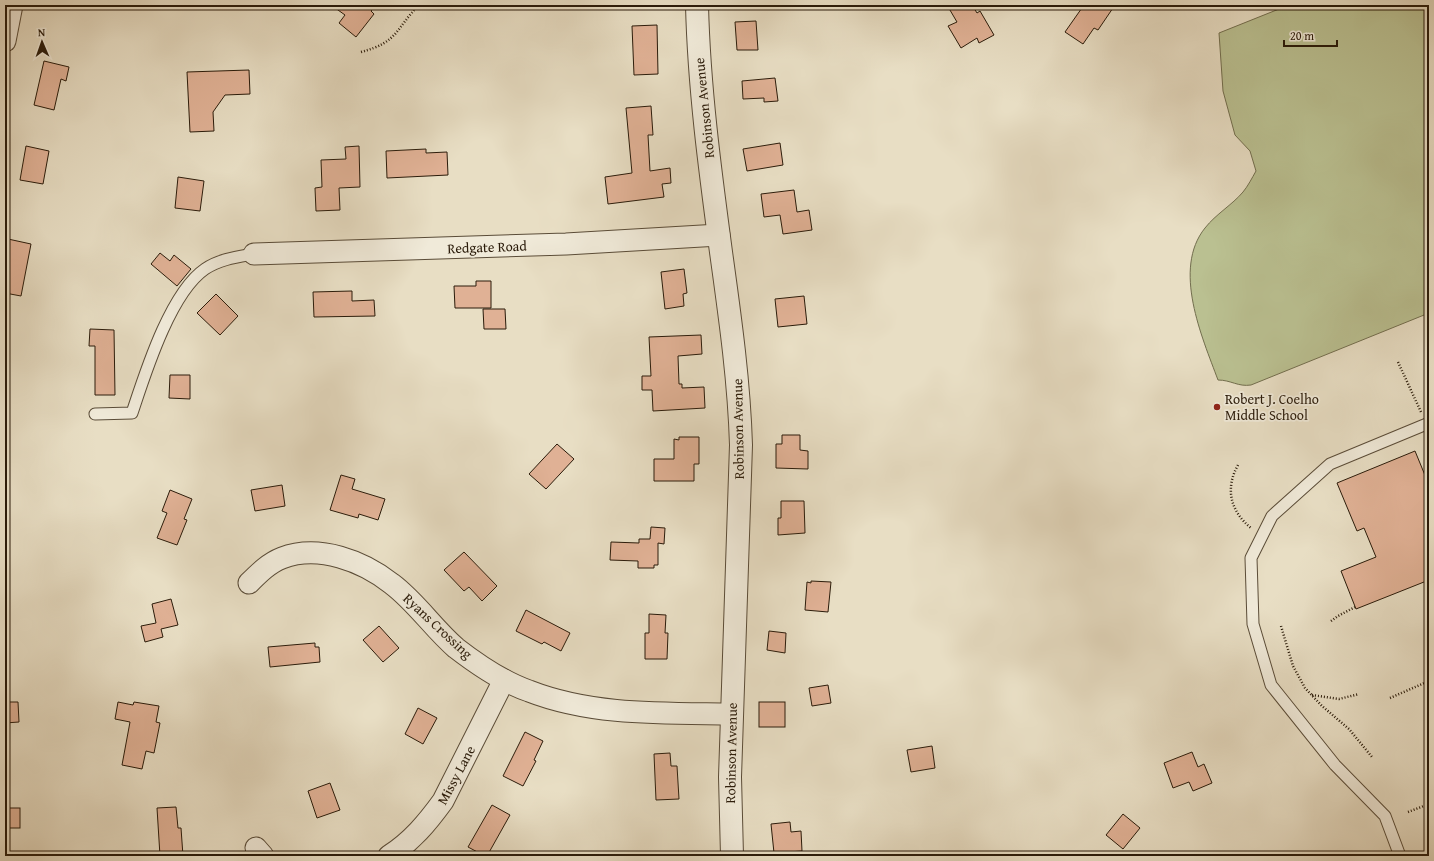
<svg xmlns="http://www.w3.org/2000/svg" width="1434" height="861" font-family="'Gentium Book Plus',serif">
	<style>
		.green { fill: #bac091; stroke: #726e4e }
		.building { fill: #e0b195; stroke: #2a1b0a }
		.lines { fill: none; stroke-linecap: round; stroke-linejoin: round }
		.service-casing { stroke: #5a4c38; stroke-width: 13 }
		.minor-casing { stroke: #5a4c38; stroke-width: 23 }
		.tertiary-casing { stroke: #5a4c38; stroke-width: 24 }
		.path { stroke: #2a1b0a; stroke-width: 2.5; stroke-dasharray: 1 2; stroke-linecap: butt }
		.service { stroke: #f0ead9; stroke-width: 11 }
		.minor { stroke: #f0ead9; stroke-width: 21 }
		.tertiary { stroke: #f0ead9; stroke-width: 22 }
		.poi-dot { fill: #8f2418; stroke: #f0ead9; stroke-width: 1.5 }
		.labels { text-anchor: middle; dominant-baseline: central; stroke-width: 3.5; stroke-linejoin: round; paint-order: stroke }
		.street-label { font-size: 14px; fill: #2a1b0a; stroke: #f0ead9 }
		.poi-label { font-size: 14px; fill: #2a1b0a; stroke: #f0ead9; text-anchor: start }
	</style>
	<rect width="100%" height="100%" fill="#e8dec4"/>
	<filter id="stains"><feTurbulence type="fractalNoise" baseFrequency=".005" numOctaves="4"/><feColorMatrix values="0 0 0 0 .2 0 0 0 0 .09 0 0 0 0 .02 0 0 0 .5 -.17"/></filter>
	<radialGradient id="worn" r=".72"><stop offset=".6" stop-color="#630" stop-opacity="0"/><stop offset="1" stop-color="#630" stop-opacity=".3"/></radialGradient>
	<path class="green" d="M 1289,5 L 1429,5 L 1429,313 L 1251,385 C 1238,387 1231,380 1218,380 C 1202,337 1172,269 1205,228 C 1216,214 1232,205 1243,192 C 1248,186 1252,178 1256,171 L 1250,151 L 1235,135 L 1223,91 L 1219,33 Z"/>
	<g class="building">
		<path d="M 331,5 L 376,5 L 371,11 L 374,14 L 356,37 L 339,23 L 345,15 Z"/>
		<path d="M 947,5 L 972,5 L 977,13 L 980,11 L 994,35 L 979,43 L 977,38 L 961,48 L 948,26 L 957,22 Z"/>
		<path d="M 1084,5 L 1115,5 L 1098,30 L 1094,28 L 1083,44 L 1065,32 Z"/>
		<path d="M 756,21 L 758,50 L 737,50 L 735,22 Z"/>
		<path d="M 657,25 L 658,74 L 634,75 L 632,26 Z"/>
		<path d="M 44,61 L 69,67 L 66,81 L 61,79 L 54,110 L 34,105 Z"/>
		<path d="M 249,70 L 250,94 L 225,95 L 213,112 L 214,131 L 190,132 L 187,72 Z"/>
		<path d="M 775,78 L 778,101 L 764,102 L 764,98 L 743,99 L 742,81 Z"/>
		<path d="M 651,106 L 653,135 L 648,135 L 650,171 L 670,168 L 671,183 L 662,184 L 664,197 L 608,204 L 605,177 L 632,173 L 626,108 Z"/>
		<path d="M 780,143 L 783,165 L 747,171 L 743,149 Z"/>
		<path d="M 26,146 L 49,151 L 43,184 L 20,180 Z"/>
		<path d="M 359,146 L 360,187 L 339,188 L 340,210 L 316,211 L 315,188 L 322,187 L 321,160 L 346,159 L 345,147 Z"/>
		<path d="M 426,149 L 426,153 L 447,152 L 448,175 L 387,178 L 386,151 Z"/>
		<path d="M 178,177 L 204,181 L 200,211 L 175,208 Z"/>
		<path d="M 794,190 L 797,212 L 809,210 L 812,230 L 783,234 L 780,215 L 764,217 L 761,194 Z"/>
		<path d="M 8,239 L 31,244 L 21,296 L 5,293 L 5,256 Z"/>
		<path d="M 160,253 L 170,261 L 174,255 L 191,269 L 177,286 L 151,264 Z"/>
		<path d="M 684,269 L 687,293 L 683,294 L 684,306 L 665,309 L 661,272 Z"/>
		<path d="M 476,281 L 491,281 L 491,308 L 455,308 L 454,286 L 476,286 Z"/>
		<path d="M 352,291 L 352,301 L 374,300 L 375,316 L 314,317 L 313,292 Z"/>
		<path d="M 216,294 L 238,316 L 220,335 L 197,313 Z"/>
		<path d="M 804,296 L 807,324 L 778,327 L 775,299 Z"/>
		<path d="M 483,309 L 505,309 L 506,329 L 484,329 Z"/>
		<path d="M 90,329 L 114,330 L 115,395 L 95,395 L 95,346 L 89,346 Z"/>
		<path d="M 701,335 L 702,354 L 678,356 L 679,384 L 682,384 L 682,388 L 704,387 L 705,408 L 653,411 L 652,390 L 642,390 L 642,376 L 651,376 L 649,337 Z"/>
		<path d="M 170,375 L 190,375 L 190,399 L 169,398 Z"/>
		<path d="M 782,435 L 800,435 L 800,450 L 808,451 L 808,469 L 776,468 L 776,444 L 782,444 Z"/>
		<path d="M 679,437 L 699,437 L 699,464 L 694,464 L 694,481 L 654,481 L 654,459 L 674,459 L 674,439 L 679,440 Z"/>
		<path d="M 557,444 L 574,459 L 546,489 L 529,474 Z"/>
		<path d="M 1415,451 L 1429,485 L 1429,580 L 1356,609 L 1341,571 L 1376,557 L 1364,528 L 1357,531 L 1337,483 Z"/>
		<path d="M 341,475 L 355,479 L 352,489 L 385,499 L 378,520 L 359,514 L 358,518 L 330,510 Z"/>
		<path d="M 282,485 L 285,506 L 255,511 L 251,490 Z"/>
		<path d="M 170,490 L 192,499 L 184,519 L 187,520 L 177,545 L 157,538 L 167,513 L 162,511 Z"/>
		<path d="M 781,501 L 804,501 L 805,533 L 778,535 L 778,518 L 781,518 Z"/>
		<path d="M 651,527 L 665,528 L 664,544 L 658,543 L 658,565 L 654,565 L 654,568 L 638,568 L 638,561 L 610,560 L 611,542 L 639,543 L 639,539 L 650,539 Z"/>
		<path d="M 464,552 L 497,586 L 482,601 L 469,587 L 464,591 L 444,570 Z"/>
		<path d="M 811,581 L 831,582 L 828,612 L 805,610 L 807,582 L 811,583 Z"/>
		<path d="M 171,599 L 178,625 L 161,629 L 163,637 L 145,642 L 141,626 L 156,623 L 152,604 Z"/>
		<path d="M 526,610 L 570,633 L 561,651 L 544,642 L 542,644 L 516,631 Z"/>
		<path d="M 649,614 L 666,615 L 665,633 L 668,633 L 667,659 L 645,659 L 645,633 L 649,633 Z"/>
		<path d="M 379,626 L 399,648 L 383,662 L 363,640 Z"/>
		<path d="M 769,631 L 786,633 L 785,653 L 767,650 Z"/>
		<path d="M 315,643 L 315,647 L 319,647 L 320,662 L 270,667 L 268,647 Z"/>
		<path d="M 828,685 L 831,703 L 812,706 L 809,688 Z"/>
		<path d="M 5,702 L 18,702 L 19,722 L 5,723 Z"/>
		<path d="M 118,702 L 133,705 L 134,702 L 159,706 L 156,722 L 160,723 L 154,753 L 146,751 L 142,769 L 122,765 L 130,722 L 115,719 Z"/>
		<rect x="759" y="702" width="26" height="25"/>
		<path d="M 418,708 L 437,718 L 423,744 L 405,734 Z"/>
		<path d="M 525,732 L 543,741 L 534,760 L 536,761 L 523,786 L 503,776 Z"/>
		<path d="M 932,746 L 935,768 L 911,772 L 907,750 Z"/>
		<path d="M 1192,752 L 1198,767 L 1204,764 L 1212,783 L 1193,791 L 1189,782 L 1173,788 L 1164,763 Z"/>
		<path d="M 670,753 L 671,766 L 677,766 L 679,799 L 656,800 L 654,754 Z"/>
		<path d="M 330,783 L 340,810 L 317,818 L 308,791 Z"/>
		<path d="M 492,805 L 510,815 L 487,856 L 485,856 L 468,847 Z"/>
		<path d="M 176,807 L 178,828 L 181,828 L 183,856 L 160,856 L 157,808 Z"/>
		<rect x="5" y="808" width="15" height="20"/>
		<path d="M 1123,814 L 1140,828 L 1123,849 L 1106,835 Z"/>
		<path d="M 790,822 L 791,832 L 801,831 L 802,851 L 774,853 L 771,824 Z"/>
	</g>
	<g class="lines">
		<defs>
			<g id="service">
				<path d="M 95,414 L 132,413 C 145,374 170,293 205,269 C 220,259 237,257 254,254"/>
				<path d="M 1400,856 L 1385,816 L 1335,765 L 1271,685 L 1253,624 L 1251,558 L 1272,516 L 1330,464 L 1429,423"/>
			</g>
			<g id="minor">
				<path d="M 5,41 L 12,5"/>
				<path d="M 254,254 L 566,244 L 719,235"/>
				<path d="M 249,583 C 259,573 269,563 282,558 C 319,544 363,561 392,584 C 416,602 433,628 456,648 C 478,665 503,682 529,691 C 593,716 664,713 732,714"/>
				<path d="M 256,848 L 263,856"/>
				<path d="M 389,856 C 412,841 427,823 443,801 L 504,680"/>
			</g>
			<path id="tertiary" d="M 697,5 C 699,88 710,170 721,252 C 730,317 739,380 741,445 L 730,777 L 732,856"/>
		</defs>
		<use href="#service" class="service-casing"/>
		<use href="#minor" class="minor-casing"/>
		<use href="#tertiary" class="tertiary-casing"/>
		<g class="path">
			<path d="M 361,52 C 399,42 395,29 419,5"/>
			<path d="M 1398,362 L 1421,412"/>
			<path d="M 1238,465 C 1225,488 1230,511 1251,528"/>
			<path d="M 1331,621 L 1338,616 L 1355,607"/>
			<path d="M 1281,626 L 1293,666 L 1305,688 L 1322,706 L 1349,729 L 1372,757"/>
			<path d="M 1312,695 L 1339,699 L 1359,694"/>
			<path d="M 1390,698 L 1429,681"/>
			<path d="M 1408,812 L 1429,804"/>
		</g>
		<use href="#service" class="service"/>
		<use href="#minor" class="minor"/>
		<use href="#tertiary" class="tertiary"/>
	</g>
	<circle class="poi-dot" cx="1217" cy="407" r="4"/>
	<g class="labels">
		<g class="street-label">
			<text transform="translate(704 108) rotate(-96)">Robinson Avenue</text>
			<text transform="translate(487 247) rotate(-2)">Redgate Road</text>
			<text transform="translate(738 429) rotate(-91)">Robinson Avenue</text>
			<text transform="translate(438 626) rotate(43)">Ryans Crossing</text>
			<text transform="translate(731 753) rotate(-89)">Robinson Avenue</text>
			<text transform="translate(456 775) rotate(-62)">Missy Lane</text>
		</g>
		<g class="poi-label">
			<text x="1225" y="399">Robert J. Coelho<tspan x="1225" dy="16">Middle School</tspan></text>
		</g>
	</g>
	<rect width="1434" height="861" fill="none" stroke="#e8dec4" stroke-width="20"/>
	<rect x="6" y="6" width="1422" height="849" fill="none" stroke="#2a1b0a" stroke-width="2"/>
	<rect x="10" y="10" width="1414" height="841" fill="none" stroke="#2a1b0a"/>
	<g transform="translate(42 42) rotate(358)" stroke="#f0ead9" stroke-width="3" paint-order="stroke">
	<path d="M0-3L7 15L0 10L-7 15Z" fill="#2a1b0a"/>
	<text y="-6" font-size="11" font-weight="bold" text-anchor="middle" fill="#2a1b0a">N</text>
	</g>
	<path d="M1284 40v6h53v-6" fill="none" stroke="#2a1b0a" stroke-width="2"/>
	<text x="1290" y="40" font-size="12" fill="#2a1b0a" stroke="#f0ead9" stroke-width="3" paint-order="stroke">20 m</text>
	<rect width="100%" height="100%" filter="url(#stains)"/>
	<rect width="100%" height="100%" fill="url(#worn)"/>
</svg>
